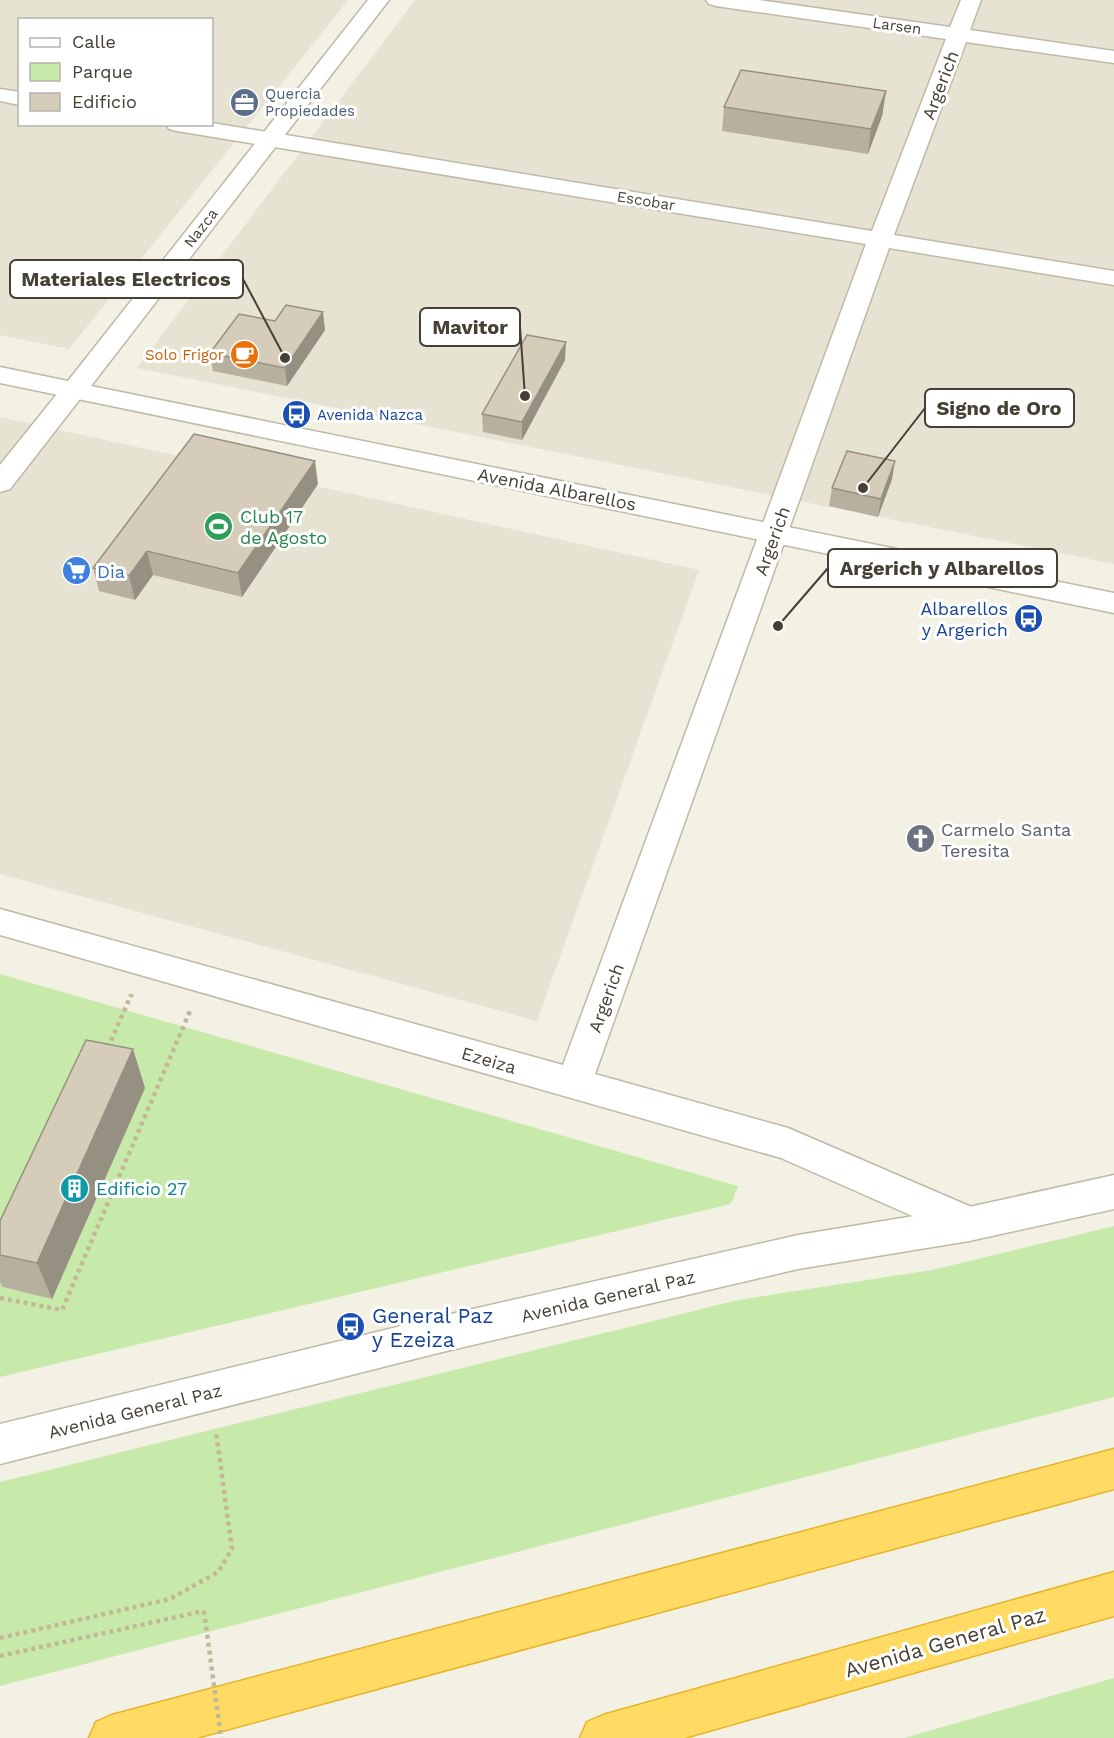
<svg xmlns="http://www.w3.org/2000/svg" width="1114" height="1738" font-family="'Work Sans',sans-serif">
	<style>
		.residential { fill: #e7e3d2; fill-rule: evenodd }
		.green { fill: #c7eaaa; fill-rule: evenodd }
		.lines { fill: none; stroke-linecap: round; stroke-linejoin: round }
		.minor-casing { stroke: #bfb9a6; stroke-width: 3 }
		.tertiary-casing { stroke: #bfb9a6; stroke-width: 3 }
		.motorway-casing { stroke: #e6b42b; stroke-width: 3 }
		.path-far1 { stroke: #c2b797; stroke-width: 4; stroke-dasharray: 3 3; stroke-linecap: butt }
		.path { stroke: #c2b797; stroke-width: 4.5; stroke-dasharray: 4 4; stroke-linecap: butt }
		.minor { fill: #fff; fill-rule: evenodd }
		.tertiary { fill: #fff; fill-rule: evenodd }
		.motorway { fill: #ffdb63; fill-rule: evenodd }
		.path-bridge { stroke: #c2b797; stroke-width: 4.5; stroke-dasharray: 4 4; stroke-linecap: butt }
		.wall { fill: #b7b09f }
		.shaded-wall { fill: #959082 }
		.building { fill: #d5cdb9; stroke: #959082; stroke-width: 1.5 }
		.labels { text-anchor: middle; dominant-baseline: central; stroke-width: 6; stroke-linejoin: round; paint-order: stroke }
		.far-street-label { font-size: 15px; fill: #464034; stroke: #fff }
		.far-service-label { font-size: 15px; fill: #4e5e75; stroke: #fff; text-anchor: start }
		.far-food-label { font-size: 15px; fill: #c56008; stroke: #fff; text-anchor: end }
		.far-transit-label { font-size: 15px; fill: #164399; stroke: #fff; text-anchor: start }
		.street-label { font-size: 18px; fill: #464034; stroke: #fff }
		.leisure-label { font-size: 18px; fill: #27864d; stroke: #fff; text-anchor: start }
		.shop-label { font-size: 18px; fill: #366cbe; stroke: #fff; text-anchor: start }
		.transit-label { font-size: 18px; fill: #164399; stroke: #fff; text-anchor: end }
		.worship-label { font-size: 18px; fill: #5b616d; stroke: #fff; text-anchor: start }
		.culture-label { font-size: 18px; fill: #0d838f; stroke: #fff; text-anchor: start }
		.near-transit-label { font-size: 21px; fill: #164399; stroke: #fff; text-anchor: start }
		.near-street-label { font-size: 21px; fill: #464034; stroke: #fff }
		.leader { fill: none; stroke: #464034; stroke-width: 2 }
		.callout-dot { fill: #464034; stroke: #fff; stroke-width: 2 }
		.callout { fill: #fff; stroke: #464034; stroke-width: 2 }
		.callout-label { font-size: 20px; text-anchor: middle; font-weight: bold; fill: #464034 }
	</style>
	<rect width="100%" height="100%" fill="#f3f0e4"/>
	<g class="residential">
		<path d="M 0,0 L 348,0 L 69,349 L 0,335 ZM 20,20 L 212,20 L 212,124 L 20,124 Z"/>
		<path d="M 415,0 L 1114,0 L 1114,564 L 137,368 Z"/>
		<path d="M 0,417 L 699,570 L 537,1021 L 0,874 Z"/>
	</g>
	<g class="green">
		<path d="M 0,974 L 738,1186 L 731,1204 L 0,1377 ZM 145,1087 L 52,1298 L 3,1288 L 3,1287 Z"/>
		<path d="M 1114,1226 L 1114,1397 L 0,1686 L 0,1482 L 738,1300 L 932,1270 Z"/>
		<path d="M 1114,1678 L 1114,1738 L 904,1738 Z"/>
	</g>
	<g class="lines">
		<defs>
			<g id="minor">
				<path d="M 706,0 L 759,0 L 950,27 L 961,0 L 981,0 L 970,30 L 1114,51 L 1114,63 L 966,42 L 894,235 L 1114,271 L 1114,285 L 889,248 L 595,1074 L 788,1128 L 983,1212 L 988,1224 L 983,1236 L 969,1241 L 781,1158 L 0,935 L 0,909 L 563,1065 L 866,244 L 177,131 L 169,129 L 166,124 L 212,123 L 872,231 L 946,39 L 716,6 L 709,4 Z"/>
				<path d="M 0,89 L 20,92 L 20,105 L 0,101 Z"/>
				<path d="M 74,382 L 83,384 L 87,390 L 10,489 L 0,492 L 0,465 L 65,384 Z"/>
			</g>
			<g id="tertiary">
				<path d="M 368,0 L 389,0 L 91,386 L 1114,593 L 1114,613 L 0,383 L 0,367 L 68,381 Z"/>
				<path d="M 1114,1175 L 1114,1209 L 969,1241 L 798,1269 L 438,1353 L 0,1464 L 0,1424 L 438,1317 L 798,1235 L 969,1207 Z"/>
			</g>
			<g id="motorway">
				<path d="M 1114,1449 L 1114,1489 L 196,1738 L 89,1738 L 96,1722 L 112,1715 Z"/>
				<path d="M 1114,1572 L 1114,1616 L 684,1738 L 580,1738 L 587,1722 L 603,1715 Z"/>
			</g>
		</defs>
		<use href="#minor" class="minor-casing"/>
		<use href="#tertiary" class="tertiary-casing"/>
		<use href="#motorway" class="motorway-casing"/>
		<path class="path-far1" d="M 131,997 L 132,994"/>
		<g class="path">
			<path d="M 108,1048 L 131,995"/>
			<path d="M 0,1298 L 62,1310 L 190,1011"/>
			<path d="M 0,1638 L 170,1599 L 218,1572 L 232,1549 L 216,1432"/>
			<path d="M 0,1656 L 204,1611"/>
		</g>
		<use href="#minor" class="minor"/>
		<use href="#tertiary" class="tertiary"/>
		<use href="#motorway" class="motorway"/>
		<path class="path-bridge" d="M 204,1611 L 221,1738"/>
	</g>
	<g class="wall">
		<path d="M 886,91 L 882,116 L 868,154 L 722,131 L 724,107 Z"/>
		<path d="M 325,330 L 287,386 L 213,371 L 210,353 Z"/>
		<path d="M 565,360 L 522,440 L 483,432 L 482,414 Z"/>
		<path d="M 892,479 L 878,517 L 829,506 L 832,488 Z"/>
		<path d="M 318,484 L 242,597 L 153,575 L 135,600 L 99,591 L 93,568 Z"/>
		<path d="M 145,1088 L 52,1299 L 2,1287 L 0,1282 L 0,1221 Z"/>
	</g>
	<g class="shaded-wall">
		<path d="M 886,91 L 882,116 L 868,154 L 871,129 Z"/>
		<path d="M 323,312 L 325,330 L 287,386 L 285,368 Z"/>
		<path d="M 566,342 L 565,360 L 522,440 L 522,422 Z"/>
		<path d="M 315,461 L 318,484 L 242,597 L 238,573 Z"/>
		<path d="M 895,461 L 892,479 L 878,517 L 881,499 Z"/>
		<path d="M 147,551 L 153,575 L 135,600 L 129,576 Z"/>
		<path d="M 133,1049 L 145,1088 L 52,1299 L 37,1263 Z"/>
	</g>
	<g class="building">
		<path d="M 741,70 L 886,91 L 871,129 L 724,107 Z"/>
		<path d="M 286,305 L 323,312 L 285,368 L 210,353 L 239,314 L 275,321 Z"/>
		<path d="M 527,335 L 566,342 L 522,422 L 482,414 Z"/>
		<path d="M 194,434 L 315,461 L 238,573 L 147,551 L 129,576 L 93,568 Z"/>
		<path d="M 847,451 L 895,461 L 881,499 L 832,488 Z"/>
		<path d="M 86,1040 L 133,1049 L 37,1263 L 0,1255 L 0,1221 Z"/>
	</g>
	<defs>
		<symbol id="office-disc" viewBox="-11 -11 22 22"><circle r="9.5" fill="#5c6f8a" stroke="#fff"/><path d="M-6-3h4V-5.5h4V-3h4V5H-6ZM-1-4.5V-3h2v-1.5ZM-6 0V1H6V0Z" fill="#fff"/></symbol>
		<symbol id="cafe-disc" viewBox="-11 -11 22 22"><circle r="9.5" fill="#e8710a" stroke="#fff"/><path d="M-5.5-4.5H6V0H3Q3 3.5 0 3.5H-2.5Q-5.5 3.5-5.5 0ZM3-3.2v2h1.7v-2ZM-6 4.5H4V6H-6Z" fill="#fff"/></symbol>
		<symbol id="bus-disc" viewBox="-11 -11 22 22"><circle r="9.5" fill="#1a4fb4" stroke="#fff"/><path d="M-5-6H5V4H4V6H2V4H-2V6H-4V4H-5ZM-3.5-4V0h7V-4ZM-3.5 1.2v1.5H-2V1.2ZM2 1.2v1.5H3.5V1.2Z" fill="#fff"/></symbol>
		<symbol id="stadium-disc" viewBox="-11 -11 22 22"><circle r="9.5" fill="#2e9e5b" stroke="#fff"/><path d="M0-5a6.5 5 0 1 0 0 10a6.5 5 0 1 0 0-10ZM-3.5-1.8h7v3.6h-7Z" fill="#fff"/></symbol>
		<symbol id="supermarket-disc" viewBox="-11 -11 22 22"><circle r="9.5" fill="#3f7fe0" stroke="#fff"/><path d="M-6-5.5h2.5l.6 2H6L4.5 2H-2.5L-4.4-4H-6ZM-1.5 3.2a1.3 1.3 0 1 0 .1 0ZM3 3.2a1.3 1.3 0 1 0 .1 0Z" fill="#fff"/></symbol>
		<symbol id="church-disc" viewBox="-11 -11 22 22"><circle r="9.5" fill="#6b7280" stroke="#fff"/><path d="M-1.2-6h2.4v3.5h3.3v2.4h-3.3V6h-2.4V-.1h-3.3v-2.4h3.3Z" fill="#fff"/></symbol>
		<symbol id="building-disc" viewBox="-11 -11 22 22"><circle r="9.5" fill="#0f9aa8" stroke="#fff"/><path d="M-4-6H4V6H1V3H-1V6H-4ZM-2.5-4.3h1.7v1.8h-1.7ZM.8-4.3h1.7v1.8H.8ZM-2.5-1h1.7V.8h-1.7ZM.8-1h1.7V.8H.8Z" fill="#fff"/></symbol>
	</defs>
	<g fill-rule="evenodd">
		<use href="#office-disc" x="228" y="86" width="33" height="33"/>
		<use href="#cafe-disc" x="228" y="338" width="33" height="33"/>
		<use href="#bus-disc" x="280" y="398" width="33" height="33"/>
		<use href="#stadium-disc" x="202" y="510" width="33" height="33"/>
		<use href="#supermarket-disc" x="60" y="554" width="33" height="33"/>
		<use href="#bus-disc" x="1012" y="602" width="33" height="33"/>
		<use href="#church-disc" x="904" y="822" width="33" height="33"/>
		<use href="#building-disc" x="58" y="1172" width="33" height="33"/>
		<use href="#bus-disc" x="334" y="1310" width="33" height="33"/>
	</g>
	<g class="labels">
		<g class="far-street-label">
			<text transform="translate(897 26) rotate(8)">Larsen</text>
			<text transform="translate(646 201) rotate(9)">Escobar</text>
			<text transform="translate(201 228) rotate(-52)">Nazca</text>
		</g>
		<g class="far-service-label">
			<text x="265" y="94">Quercia<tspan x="265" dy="17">Propiedades</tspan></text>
		</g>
		<g class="far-food-label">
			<text x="224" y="355">Solo Frigor</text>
		</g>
		<g class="far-transit-label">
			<text x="317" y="415">Avenida Nazca</text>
		</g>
		<g class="street-label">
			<text transform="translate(940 85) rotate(-69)">Argerich</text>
			<text transform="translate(557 489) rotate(11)">Avenida Albarellos</text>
			<text transform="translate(772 541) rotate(-70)">Argerich</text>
			<text transform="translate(606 998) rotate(-70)">Argerich</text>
			<text transform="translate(489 1060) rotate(16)">Ezeiza</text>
			<text transform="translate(608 1296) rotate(-13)">Avenida General Paz</text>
			<text transform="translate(135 1411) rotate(-14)">Avenida General Paz</text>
		</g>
		<g class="leisure-label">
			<text x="240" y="516">Club 17<tspan x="240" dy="21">de Agosto</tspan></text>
		</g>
		<g class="shop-label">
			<text x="97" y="571">Dia</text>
		</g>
		<g class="transit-label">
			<text x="1008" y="608">Albarellos<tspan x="1008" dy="21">y Argerich</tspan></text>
		</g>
		<g class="worship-label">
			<text x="941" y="829">Carmelo Santa<tspan x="941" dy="21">Teresita</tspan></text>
		</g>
		<g class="culture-label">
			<text x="96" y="1188">Edificio 27</text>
		</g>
		<g class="near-transit-label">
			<text x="372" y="1315">General Paz<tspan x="372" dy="24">y Ezeiza</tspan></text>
		</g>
		<g class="near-street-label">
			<text transform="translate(945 1642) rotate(-16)">Avenida General Paz</text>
		</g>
	</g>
	<path class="leader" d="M285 358L243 279M525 396L520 327M863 488L925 408M778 626L828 568"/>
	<g class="callout-dot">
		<circle cx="285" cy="358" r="6"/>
		<circle cx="525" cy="396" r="6"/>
		<circle cx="863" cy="488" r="6"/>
		<circle cx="778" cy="626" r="6"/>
	</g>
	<g class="callout">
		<rect x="10" y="260" width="233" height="38" rx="6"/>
		<rect x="420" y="308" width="100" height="38" rx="6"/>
		<rect x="925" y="389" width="149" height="38" rx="6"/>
		<rect x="828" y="549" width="229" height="38" rx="6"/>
	</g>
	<g class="callout-label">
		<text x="126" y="286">Materiales Electricos</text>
		<text x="470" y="334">Mavitor</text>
		<text x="999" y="415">Signo de Oro</text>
		<text x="942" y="575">Argerich y Albarellos</text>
	</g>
	<rect x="18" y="18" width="195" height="108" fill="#ffffff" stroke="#b5b3ae" stroke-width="1.5"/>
	<rect x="30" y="38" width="30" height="9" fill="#ffffff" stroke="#b5b3ae" stroke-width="1.5"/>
	<text x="72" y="48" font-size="18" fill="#464034">Calle</text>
	<rect x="30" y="63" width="30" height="18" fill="#c7eaaa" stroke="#b5b3ae" stroke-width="1.5"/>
	<text x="72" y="78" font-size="18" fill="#464034">Parque</text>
	<rect x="30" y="93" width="30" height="18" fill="#d5cdb9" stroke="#b5b3ae" stroke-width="1.5"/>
	<text x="72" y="108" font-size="18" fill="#464034">Edificio</text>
</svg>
